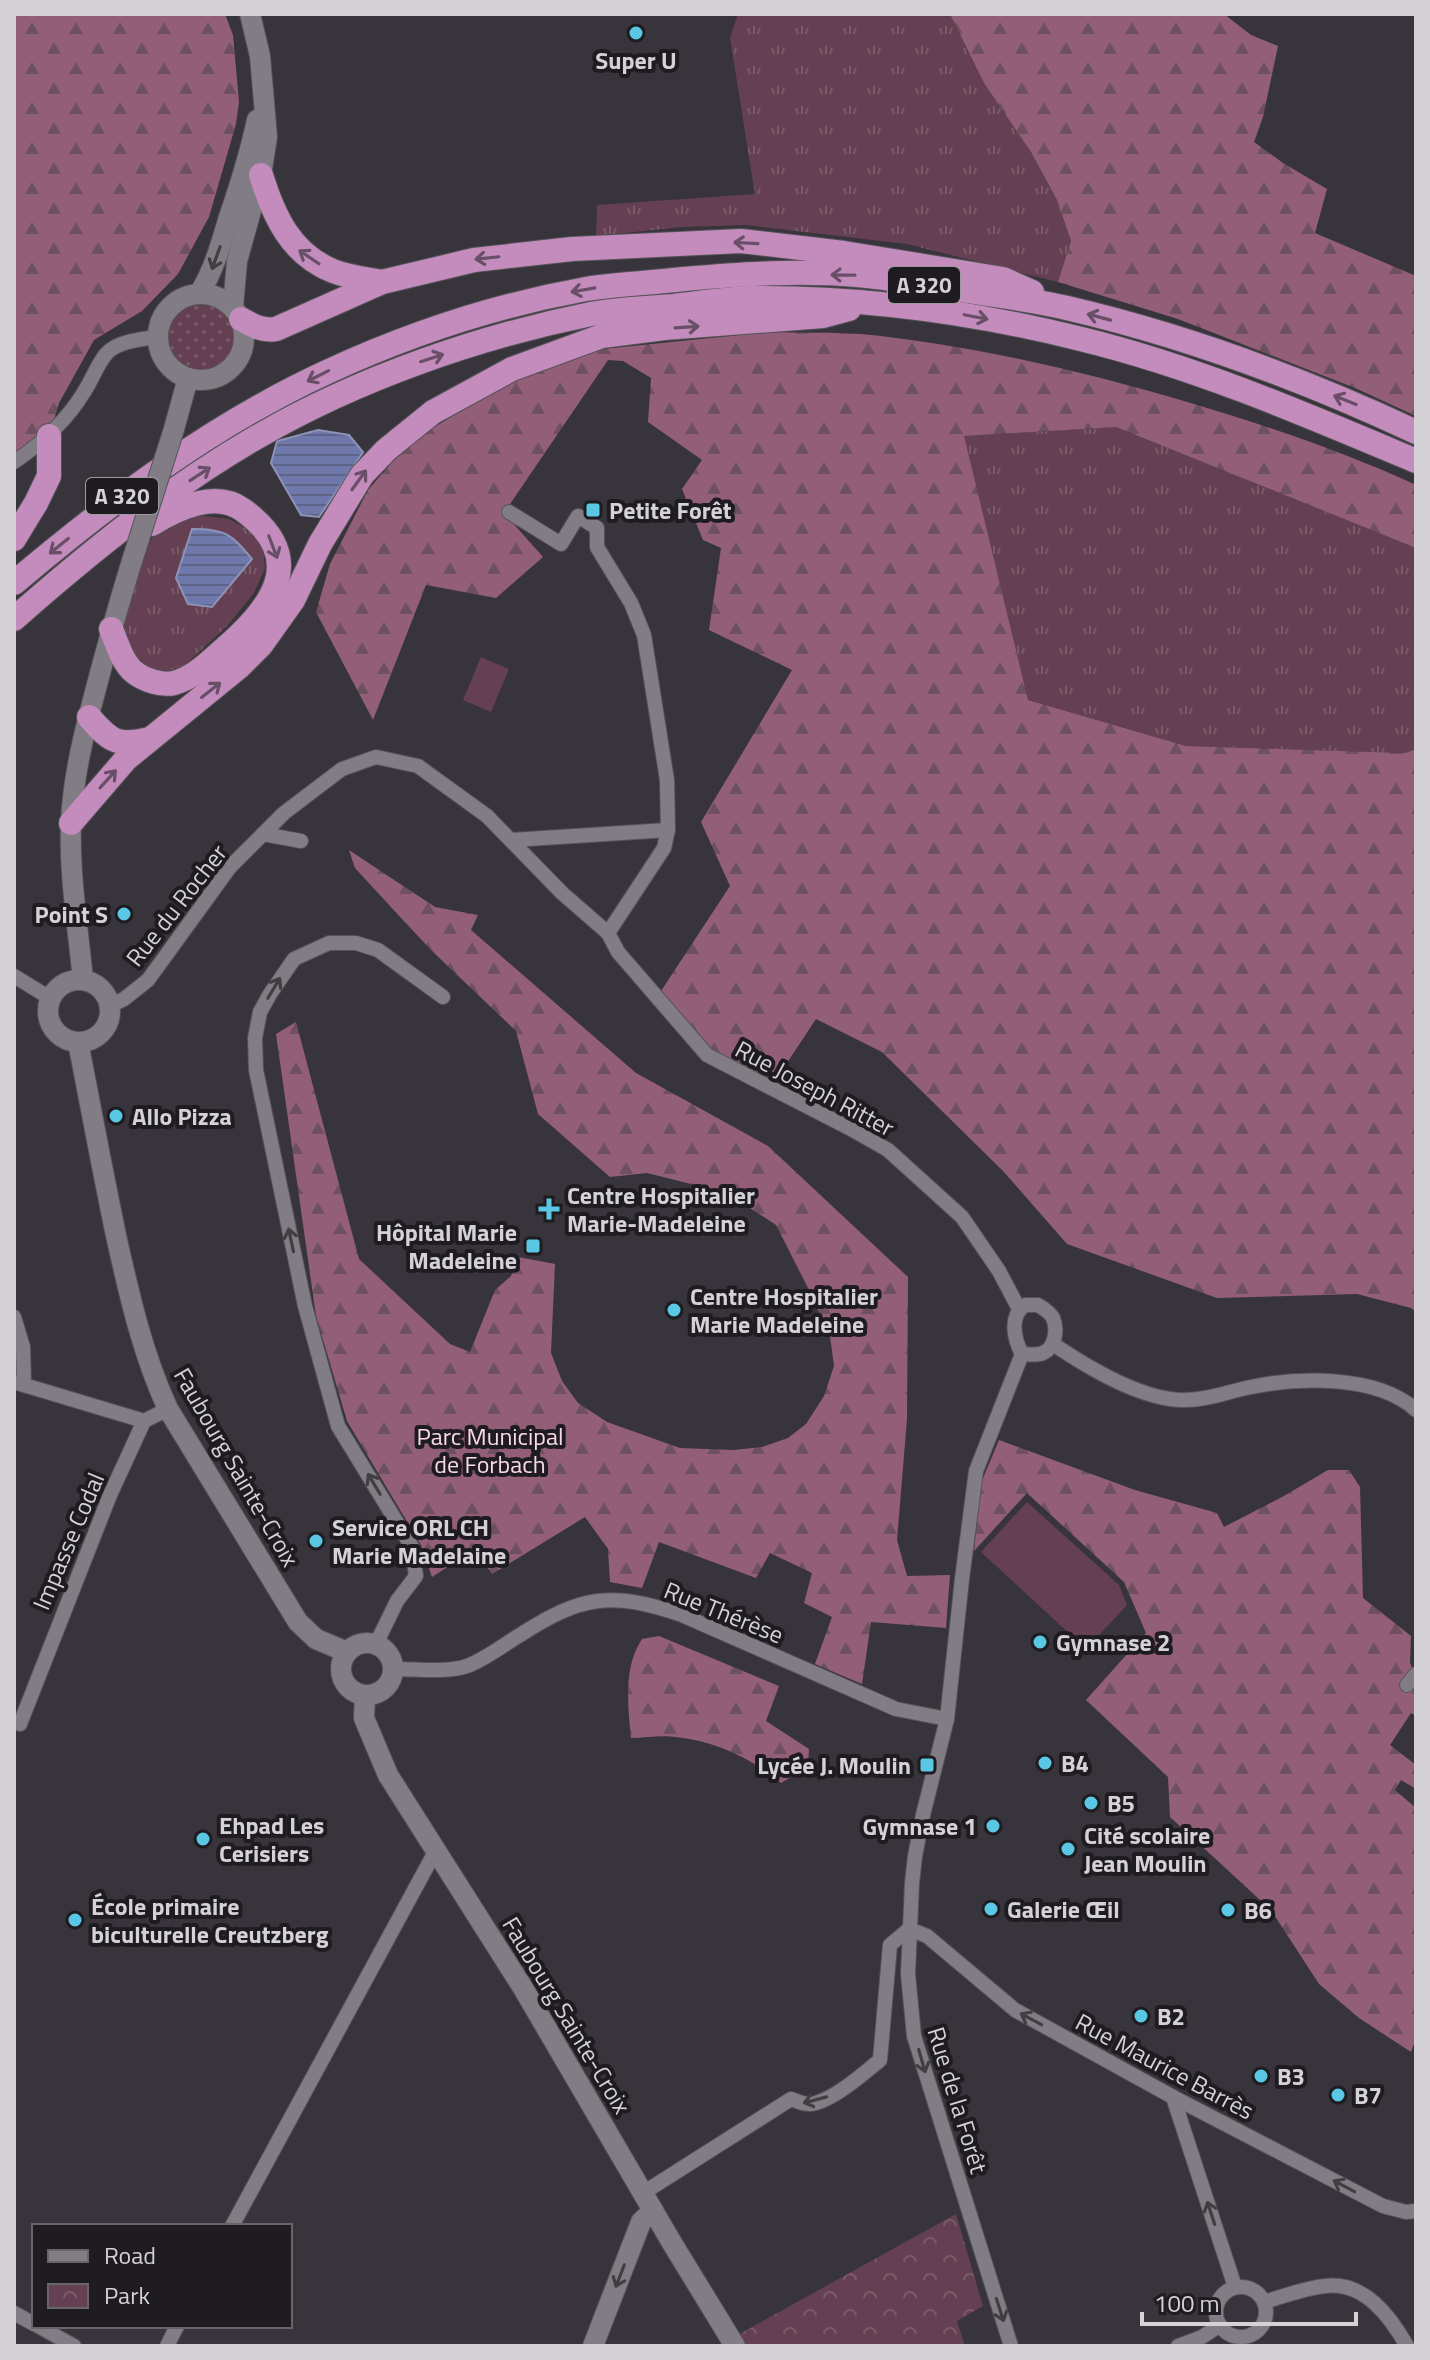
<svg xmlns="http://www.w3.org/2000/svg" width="1430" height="2360" font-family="'Titillium Web',sans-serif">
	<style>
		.grass { fill: url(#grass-tufts) }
		.forest { fill: url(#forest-firs) }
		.park { fill: url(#park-crowns) }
		.garden { fill: url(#garden-dots) }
		.pitch { fill: #654052 }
		.water { fill: url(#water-rules); stroke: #8d93b7; stroke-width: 2 }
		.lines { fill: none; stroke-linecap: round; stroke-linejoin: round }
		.minor-casing { stroke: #555358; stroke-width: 16 }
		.secondary-casing { stroke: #555358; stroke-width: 22 }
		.motorway-casing { stroke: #555358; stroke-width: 26 }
		.minor { stroke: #827d85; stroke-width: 14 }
		.secondary { stroke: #827d85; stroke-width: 20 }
		.motorway { stroke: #c38cbd; stroke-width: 24 }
		.secondary-bridge-casing { stroke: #555358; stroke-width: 22; stroke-linecap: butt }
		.secondary-bridge { stroke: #827d85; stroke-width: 20 }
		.oneway { stroke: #684e67 }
		.oneway2 { stroke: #413e43 }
		.poi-dot { fill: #5ac8e5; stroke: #1e1c20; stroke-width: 3 }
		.labels { text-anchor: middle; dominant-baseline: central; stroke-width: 8; stroke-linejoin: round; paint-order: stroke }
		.shield { fill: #1e1c20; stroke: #9d9b9f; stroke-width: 2 }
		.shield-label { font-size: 22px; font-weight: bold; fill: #d4d2d6 }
		.poi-label { font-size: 24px; font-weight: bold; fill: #d4d2d6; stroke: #1e1c20; text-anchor: start }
		.street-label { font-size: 24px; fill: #d4d2d6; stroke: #1e1c20 }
		.park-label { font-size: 24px; fill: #fbd8e8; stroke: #1e1c20 }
	</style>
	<defs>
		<pattern id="grass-tufts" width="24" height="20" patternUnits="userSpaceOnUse" patternTransform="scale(2)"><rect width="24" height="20" fill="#654052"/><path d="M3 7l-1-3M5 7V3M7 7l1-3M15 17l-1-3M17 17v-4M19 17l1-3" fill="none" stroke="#7a5b6a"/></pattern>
		<pattern id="forest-firs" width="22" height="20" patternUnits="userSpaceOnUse" patternTransform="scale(2)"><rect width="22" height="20" fill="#935e78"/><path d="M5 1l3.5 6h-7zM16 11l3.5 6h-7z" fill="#6e505f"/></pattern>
		<pattern id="park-crowns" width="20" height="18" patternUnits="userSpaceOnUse" patternTransform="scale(2)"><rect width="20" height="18" fill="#654052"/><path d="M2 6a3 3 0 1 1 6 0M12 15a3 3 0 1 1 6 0" fill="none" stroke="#7a5b6a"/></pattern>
		<pattern id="garden-dots" width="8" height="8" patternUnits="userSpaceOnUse" patternTransform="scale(2)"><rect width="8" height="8" fill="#654052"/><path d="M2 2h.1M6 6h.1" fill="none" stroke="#7a5b6a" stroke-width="1.8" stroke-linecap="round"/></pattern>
		<pattern id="water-rules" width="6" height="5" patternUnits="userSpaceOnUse" patternTransform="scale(2)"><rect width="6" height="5" fill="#6e78aa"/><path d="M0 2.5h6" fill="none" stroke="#5e6485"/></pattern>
	</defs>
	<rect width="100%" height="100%" fill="#38343b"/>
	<g class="grass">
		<path d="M 738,14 L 950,14 L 984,83 L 1031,152 L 1057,200 L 1071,241 L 1058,282 L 907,244 L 746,225 L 682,227 L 596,236 L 597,205 L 755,194 L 730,38 Z"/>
		<path d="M 1116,427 L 1416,548 L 1416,749 L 1405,753 L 1186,746 L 1028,700 L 963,436 Z"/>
		<path d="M 180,516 L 207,516 L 229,519 L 248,529 L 263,549 L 265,568 L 254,593 L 228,625 L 185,665 L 166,672 L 146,667 L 132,658 L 122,635 L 145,544 Z"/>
	</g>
	<g class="forest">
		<path d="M 14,14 L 225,14 L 233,35 L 239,102 L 236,124 L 209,217 L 178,274 L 142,311 L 94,340 L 59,403 L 49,436 L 14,462 Z"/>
		<path d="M 950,14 L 1224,14 L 1251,35 L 1278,46 L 1263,117 L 1254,142 L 1283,163 L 1327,189 L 1315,233 L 1416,276 L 1416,416 L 1355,388 L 1178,319 L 1058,282 L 1071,241 L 1057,200 L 1031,152 L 984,83 Z"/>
		<path d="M 770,332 C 800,333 831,332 861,334 C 973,345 1086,372 1194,404 C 1270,427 1344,452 1416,485 L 1416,548 L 1116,427 L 964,436 L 1028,700 L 1186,746 L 1405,753 L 1416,749 L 1416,1312 L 1411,1308 L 1357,1294 L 1217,1298 L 1067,1244 L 1003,1171 L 882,1052 L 816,1019 L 775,1081 L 712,1050 L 661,991 L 730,886 L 701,822 L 792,670 L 709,630 L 721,548 L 703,540 L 682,489 L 702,460 L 648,422 L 651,378 L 623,361 L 608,360 L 504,513 L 543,557 L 496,598 L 426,585 L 373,720 L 316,612 L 330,564 L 368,490 L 393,461 L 433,428 L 476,401 L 517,378 L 584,351 Z"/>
		<path d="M 349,850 L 435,907 L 478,915 L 471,930 L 636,1073 L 768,1146 L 908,1277 L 907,1419 L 897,1540 L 907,1576 L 950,1575 L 946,1628 L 871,1622 L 862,1684 L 815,1664 L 832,1617 L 804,1603 L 812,1573 L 770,1553 L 756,1578 L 659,1542 L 642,1588 L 610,1582 L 608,1549 L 585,1517 L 492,1574 L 475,1549 L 432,1577 L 421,1545 L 347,1421 L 316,1316 L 276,1034 L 296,1022 L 359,1259 L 450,1344 L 470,1352 L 495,1290 L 511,1276 L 518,1257 L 555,1264 L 551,1353 L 562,1381 L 578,1403 L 607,1422 L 680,1448 L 733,1450 L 762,1447 L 788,1438 L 806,1424 L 824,1396 L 834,1366 L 830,1336 L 808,1288 L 776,1225 L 727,1193 L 647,1173 L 610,1177 L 538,1114 L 516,1031 L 432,951 L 402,919 L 355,868 Z"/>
		<path d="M 999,1440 L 1135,1490 L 1217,1513 L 1224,1527 L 1282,1497 L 1328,1470 L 1349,1470 L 1360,1487 L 1363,1598 L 1411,1636 L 1410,1662 L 1416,1683 L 1416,1716 L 1411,1713 L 1390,1745 L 1416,1765 L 1416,1789 L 1401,1780 L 1395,1790 L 1416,1808 L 1416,2038 L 1411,2052 L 1359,2018 L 1319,1984 L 1271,1910 L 1170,1817 L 1168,1777 L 1086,1700 L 1146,1633 L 1124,1582 L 1027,1493 L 974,1551 L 981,1483 Z"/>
		<path d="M 659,1636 L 779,1686 L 766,1721 L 809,1749 L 808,1767 L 781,1783 C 751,1758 715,1741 676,1737 C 662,1735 645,1738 631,1738 C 628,1707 623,1667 642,1639 Z"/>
	</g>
	<path class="park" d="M 956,2214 L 983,2306 L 957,2321 L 965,2346 L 739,2346 L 734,2337 Z"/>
	<circle class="garden" cx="202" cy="336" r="35"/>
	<g class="pitch">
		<path d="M 481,657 L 509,669 L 491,712 L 463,700 Z"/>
		<path d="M 1027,1502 L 1119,1585 L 1127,1605 L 1086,1649 L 981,1552 Z"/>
	</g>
	<g class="water">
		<path d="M 318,430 L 349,435 L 363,452 L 319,517 L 301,515 L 271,463 L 277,441 Z"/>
		<path d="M 192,529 C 226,529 231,534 252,559 L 212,607 L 188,604 L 176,578 Z"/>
	</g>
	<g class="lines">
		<defs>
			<g id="minor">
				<path d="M 14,462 C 42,443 66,422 84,392 C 92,380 97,365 106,354 C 117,341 142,339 158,337"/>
				<path d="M 509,512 L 561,544 L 578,516 L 597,528 L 597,547 L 631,603 L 644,635 L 667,780 L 668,830 L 664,848 L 608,933"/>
				<path d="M 263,834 L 301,841"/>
				<path d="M 512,840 L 668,830"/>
				<path d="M 14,976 L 50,998"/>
				<path d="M 110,1006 L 124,999 L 148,980 L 230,867 L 284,813 L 342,769 L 376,757 L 418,766 L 487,816 L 562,893 L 608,933 L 618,952 L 707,1055 L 851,1129 L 888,1150 L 962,1217 L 999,1271 L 1019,1309"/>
				<path d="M 1025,1305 L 1038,1305 C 1043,1308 1050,1312 1053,1318 C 1058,1330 1055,1348 1043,1353 C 1036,1356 1029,1354 1022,1354 C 1014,1339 1009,1316 1025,1305 Z"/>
				<path d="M 14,1317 L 23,1347 L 24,1385"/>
				<path d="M 1053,1344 C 1087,1367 1138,1398 1180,1400 C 1203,1401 1224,1393 1246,1388 C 1296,1377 1376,1374 1416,1410"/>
				<path d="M 14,1382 L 144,1421 L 168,1409"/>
				<path d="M 376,1644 L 397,1601 L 416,1576 L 412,1547 L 338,1426 L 305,1306 L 256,1070 L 255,1038 L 260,1012 L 270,994 L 294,959 L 329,943 L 356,943 L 378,950 L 443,997"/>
				<path d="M 394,1669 C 417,1669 445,1673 467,1666 C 486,1659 503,1645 520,1635 C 582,1595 612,1591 682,1615 L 896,1709 L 947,1719"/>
				<path d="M 1407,1685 L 1416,1674"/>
				<path d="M 20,1724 L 110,1495 L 144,1421"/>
				<path d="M 909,1929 L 927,1936 L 1015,2010 L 1173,2097 L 1383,2206 L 1406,2212 L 1416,2211"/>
				<path d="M 1173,2097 L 1235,2287"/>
				<path d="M 643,2193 L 791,2099 C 800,2102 807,2106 816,2103 C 837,2097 863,2074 880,2060 L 890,1945 L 909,1929"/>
				<path d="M 232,2226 L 436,1850"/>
				<circle cx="1241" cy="2312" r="25"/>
				<path d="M 1264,2302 C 1284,2296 1305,2288 1325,2286 C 1364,2281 1390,2316 1407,2346"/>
				<path d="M 14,2313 L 34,2324"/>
				<path d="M 38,2326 L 74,2346"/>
				<path d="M 167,2346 L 177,2326"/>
				<path d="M 1011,2346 L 914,2036 L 908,1974 L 912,1883 L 915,1856 L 923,1815 L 947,1719 L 962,1579 L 976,1471 L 1022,1354"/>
				<path d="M 1178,2346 L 1202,2337 L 1220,2325"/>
			</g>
			<g id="secondary">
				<circle cx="201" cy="337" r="43"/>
				<path d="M 199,294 C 214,270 221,244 229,217 C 240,185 250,153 257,120"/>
				<path d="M 233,307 L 237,261 L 261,175 L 267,137 L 260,56 L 250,14"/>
				<path d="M 174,429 L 188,378"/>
				<path d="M 83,980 C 78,928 69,874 71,822 C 73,779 83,737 94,696 C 106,650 118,606 132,561"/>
				<circle cx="79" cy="1011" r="31"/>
				<path d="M 78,1042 C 91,1108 103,1174 117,1240 C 130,1298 143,1355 168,1409 L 298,1622 L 316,1639 L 347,1652"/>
				<circle cx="367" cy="1669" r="26"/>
				<path d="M 365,1695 L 364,1718 L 388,1775 L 523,1988 L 672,2243 L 735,2346"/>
				<path d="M 593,2346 L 641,2222 L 653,2210"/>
			</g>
			<g id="motorway">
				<path d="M 261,175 C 274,217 291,254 333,271 C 348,277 366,279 382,282"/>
				<path d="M 241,319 C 253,326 262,331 276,329 L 382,282 L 474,260 L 572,249 L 741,241 L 844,253 L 1003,279 L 1032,292"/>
				<path d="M 14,539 L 36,503 L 49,476 L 49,436"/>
				<path d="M 14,583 C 110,502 212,425 327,372 C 409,334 497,305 586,289 C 618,284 651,283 684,279 C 741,274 800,270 857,275 C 887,277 918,284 947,288 C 987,294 1028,299 1067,308 C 1187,336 1305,380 1416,432"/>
				<path d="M 14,619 C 90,552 169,488 257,437 C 357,379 477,337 591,314 C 618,309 647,308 674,306 C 699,303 724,299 750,298 C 861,297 973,312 1081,339 C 1196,367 1307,415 1416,461"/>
				<path d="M 111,629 C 117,643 122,662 134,672 C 144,680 162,686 174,683 C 195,677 209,662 224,649 C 273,607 309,558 243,510 C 216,490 177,508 152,524"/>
				<path d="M 89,717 C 110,741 117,747 150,739"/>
				<path d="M 71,823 L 126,759 L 239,667 L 261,645 L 293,600 L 320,544 L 362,475 L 386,450 L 433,412 L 512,369 L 602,336 L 664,328 L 823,316 L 849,309"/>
			</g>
		</defs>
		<use href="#minor" class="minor-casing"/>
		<use href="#secondary" class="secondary-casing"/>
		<use href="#motorway" class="motorway-casing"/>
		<use href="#minor" class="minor"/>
		<use href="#secondary" class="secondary"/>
		<use href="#motorway" class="motorway"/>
		<defs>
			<path id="secondary-bridge" d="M 132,561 L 174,429"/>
		</defs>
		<use href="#secondary-bridge" class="secondary-bridge-casing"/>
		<use href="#secondary-bridge" class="secondary-bridge"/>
	</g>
	<defs><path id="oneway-shaft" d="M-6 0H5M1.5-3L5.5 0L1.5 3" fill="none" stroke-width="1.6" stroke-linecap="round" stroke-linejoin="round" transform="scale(2)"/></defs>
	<g class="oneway">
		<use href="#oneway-shaft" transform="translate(746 243) rotate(-177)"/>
		<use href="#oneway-shaft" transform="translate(309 257) rotate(-146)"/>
		<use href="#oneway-shaft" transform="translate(487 258) rotate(174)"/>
		<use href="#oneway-shaft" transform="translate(843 275) rotate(-179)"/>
		<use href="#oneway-shaft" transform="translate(583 290) rotate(170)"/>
		<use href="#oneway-shaft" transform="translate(976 317) rotate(11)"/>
		<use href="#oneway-shaft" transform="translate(1099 317) rotate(-165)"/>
		<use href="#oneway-shaft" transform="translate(687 327) rotate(-4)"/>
		<use href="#oneway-shaft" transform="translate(432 358) rotate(-18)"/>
		<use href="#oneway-shaft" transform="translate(318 376) rotate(153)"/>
		<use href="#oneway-shaft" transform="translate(1345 400) rotate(-158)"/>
		<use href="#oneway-shaft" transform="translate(200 474) rotate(-33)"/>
		<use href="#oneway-shaft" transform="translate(359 480) rotate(-54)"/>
		<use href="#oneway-shaft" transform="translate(59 546) rotate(141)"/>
		<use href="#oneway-shaft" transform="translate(273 547) rotate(69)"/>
		<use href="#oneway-shaft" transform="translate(211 690) rotate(-38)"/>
		<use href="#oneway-shaft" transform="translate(108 779) rotate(-48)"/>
	</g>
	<g class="oneway2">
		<use href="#oneway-shaft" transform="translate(216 258) rotate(110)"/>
		<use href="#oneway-shaft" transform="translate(274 988) rotate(-59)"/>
		<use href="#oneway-shaft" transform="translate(291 1240) rotate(-102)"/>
		<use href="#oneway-shaft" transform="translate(374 1484) rotate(-121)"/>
		<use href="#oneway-shaft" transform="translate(1031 2019) rotate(-152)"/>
		<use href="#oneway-shaft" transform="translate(922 2061) rotate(74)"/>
		<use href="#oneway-shaft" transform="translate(815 2100) rotate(165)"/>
		<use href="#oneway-shaft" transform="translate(1344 2186) rotate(-152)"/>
		<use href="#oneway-shaft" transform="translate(1211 2213) rotate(-108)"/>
		<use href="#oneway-shaft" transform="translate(620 2276) rotate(111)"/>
		<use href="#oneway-shaft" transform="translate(1000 2310) rotate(72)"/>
	</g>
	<g class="poi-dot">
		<circle cx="636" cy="33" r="8"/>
		<rect x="585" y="502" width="16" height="16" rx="4"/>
		<circle cx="124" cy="914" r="8"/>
		<circle cx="116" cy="1116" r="8"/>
		<path d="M545 1197h8v8h8v8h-8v8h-8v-8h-8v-8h8z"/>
		<rect x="525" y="1238" width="16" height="16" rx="4"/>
		<circle cx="674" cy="1310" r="8"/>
		<circle cx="316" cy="1541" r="8"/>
		<circle cx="1040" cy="1642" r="8"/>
		<circle cx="1045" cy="1763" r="8"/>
		<rect x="919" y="1757" width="16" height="16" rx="4"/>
		<circle cx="1091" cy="1803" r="8"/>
		<circle cx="993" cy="1826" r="8"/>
		<circle cx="203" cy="1839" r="8"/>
		<circle cx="1068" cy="1849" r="8"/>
		<circle cx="991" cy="1909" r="8"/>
		<circle cx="1228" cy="1910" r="8"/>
		<circle cx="75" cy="1920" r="8"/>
		<circle cx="1141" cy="2016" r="8"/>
		<circle cx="1261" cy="2076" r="8"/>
		<circle cx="1338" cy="2095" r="8"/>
	</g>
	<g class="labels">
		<g class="shield">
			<rect x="888" y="267" width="72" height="36" rx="6"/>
			<rect x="86" y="478" width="72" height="36" rx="6"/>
		</g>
		<g class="shield-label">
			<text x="924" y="285">A 320</text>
			<text x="122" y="496">A 320</text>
		</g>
		<g class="poi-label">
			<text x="636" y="60" text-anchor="middle">Super U</text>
			<text x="609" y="510">Petite Forêt</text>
			<text x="108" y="914" text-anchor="end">Point S</text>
			<text x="132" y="1116">Allo Pizza</text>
			<text x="567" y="1195">Centre Hospitalier<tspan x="567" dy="28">Marie-Madeleine</tspan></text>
			<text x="517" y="1232" text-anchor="end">Hôpital Marie<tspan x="517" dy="28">Madeleine</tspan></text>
			<text x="690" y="1296">Centre Hospitalier<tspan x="690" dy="28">Marie Madeleine</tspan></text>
			<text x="332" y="1527">Service ORL CH<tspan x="332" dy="28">Marie Madelaine</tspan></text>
			<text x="1056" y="1642">Gymnase 2</text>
			<text x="1061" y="1763">B4</text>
			<text x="911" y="1765" text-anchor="end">Lycée J. Moulin</text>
			<text x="1107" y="1803">B5</text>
			<text x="219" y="1825">Ehpad Les<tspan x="219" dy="28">Cerisiers</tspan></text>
			<text x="977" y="1826" text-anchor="end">Gymnase 1</text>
			<text x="1084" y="1835">Cité scolaire<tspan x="1084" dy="28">Jean Moulin</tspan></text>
			<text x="91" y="1906">École primaire<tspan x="91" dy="28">biculturelle Creutzberg</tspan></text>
			<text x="1007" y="1909">Galerie Œil</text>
			<text x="1244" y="1910">B6</text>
			<text x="1157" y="2016">B2</text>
			<text x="1277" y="2076">B3</text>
			<text x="1354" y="2095">B7</text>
		</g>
		<g class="street-label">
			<text transform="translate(176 905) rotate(-52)">Rue du Rocher</text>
			<text transform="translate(815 1088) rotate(28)">Rue Joseph Ritter</text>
			<text transform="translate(237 1467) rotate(60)">Faubourg Sainte-Croix</text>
			<text transform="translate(68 1541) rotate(-67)">Impasse Codal</text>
			<text transform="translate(724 1612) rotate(22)">Rue Thérèse</text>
			<text transform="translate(567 2015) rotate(59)">Faubourg Sainte-Croix</text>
			<text transform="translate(1165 2066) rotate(28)">Rue Maurice Barrès</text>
			<text transform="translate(958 2100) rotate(73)">Rue de la Forêt</text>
		</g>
		<g class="park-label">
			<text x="490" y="1436">Parc Municipal<tspan x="490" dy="28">de Forbach</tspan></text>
		</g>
	</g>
	<rect width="1430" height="2360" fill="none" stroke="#d4d2d6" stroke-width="32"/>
	<rect x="32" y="2224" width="260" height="104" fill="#1e1c20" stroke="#676569" stroke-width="2"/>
	<rect x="48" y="2250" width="40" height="12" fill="#827d85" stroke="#676569" stroke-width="2"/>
	<text x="104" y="2264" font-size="24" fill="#d4d2d6">Road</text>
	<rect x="48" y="2284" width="40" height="24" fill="url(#park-crowns)" stroke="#676569" stroke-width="2"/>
	<text x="104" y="2304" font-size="24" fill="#d4d2d6">Park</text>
	<path d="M1142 2312v12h214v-12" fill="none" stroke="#d4d2d6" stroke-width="4"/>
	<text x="1154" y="2312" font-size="24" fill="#d4d2d6" stroke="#1e1c20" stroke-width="6" paint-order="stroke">100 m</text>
</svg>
